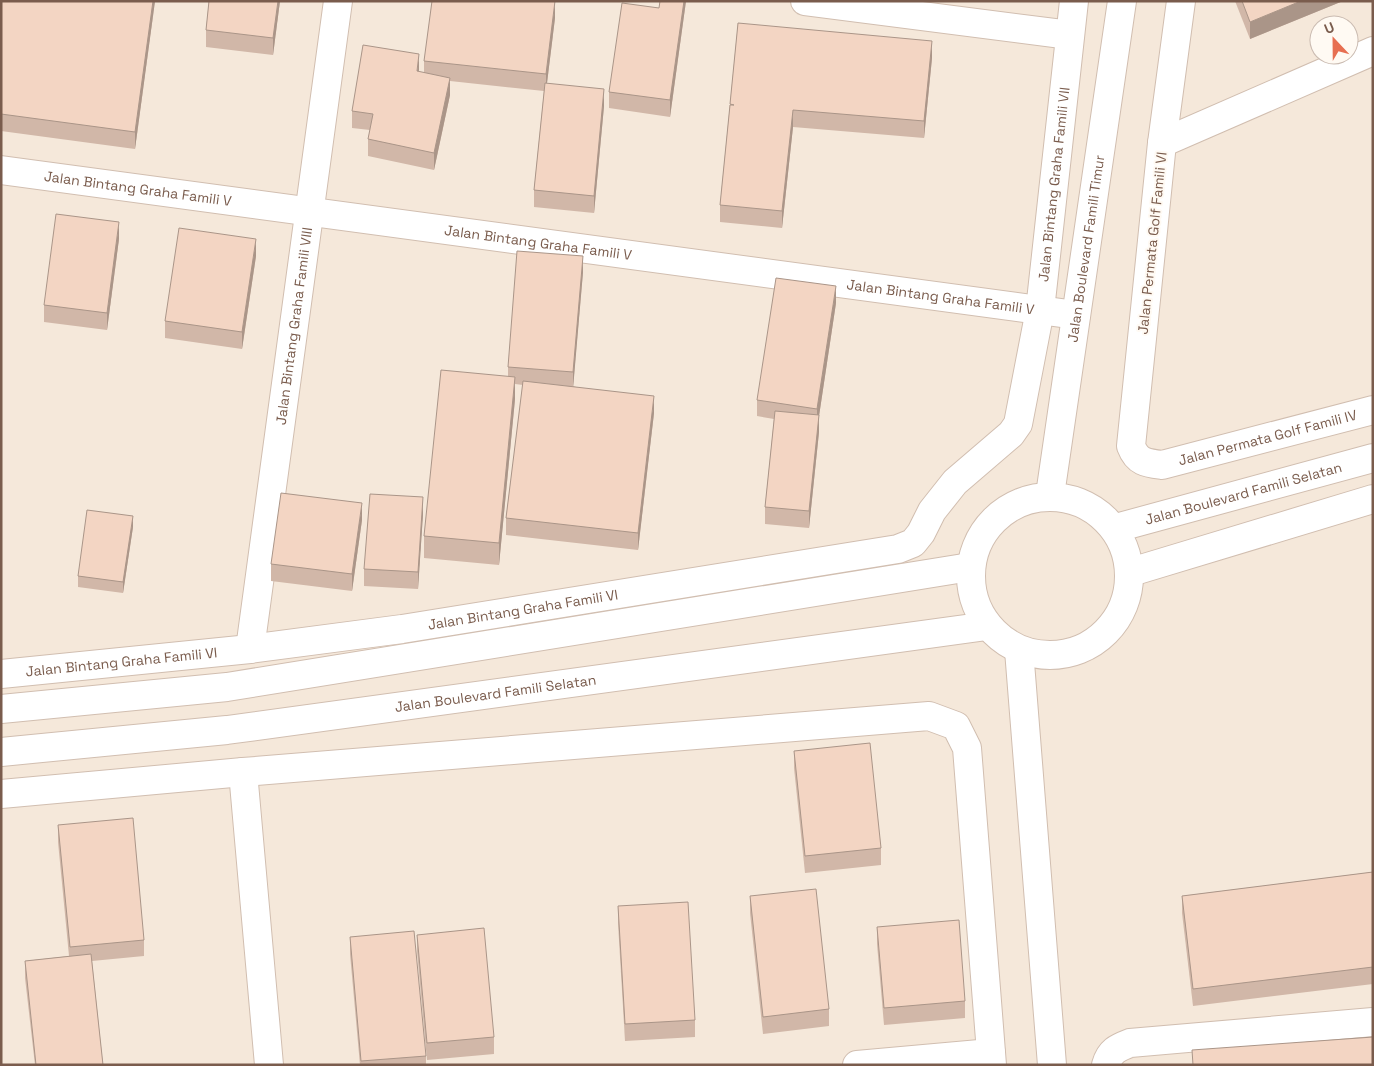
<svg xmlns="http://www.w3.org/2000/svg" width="1374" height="1066" font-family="'Space Grotesk',sans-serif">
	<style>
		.residential { fill: #f5e8da; fill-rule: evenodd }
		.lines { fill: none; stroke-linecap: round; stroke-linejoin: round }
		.minor-casing { stroke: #d1beb0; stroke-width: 30 }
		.minor { stroke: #fff; stroke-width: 28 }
		.wall { fill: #d1b7a8 }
		.shaded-wall { fill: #aa9588 }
		.building { fill: #f3d5c3; stroke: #aa9588 }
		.labels { text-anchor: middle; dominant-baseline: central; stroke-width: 4; stroke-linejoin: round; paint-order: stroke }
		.street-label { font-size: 14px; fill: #7a5c4d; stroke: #fffaf3 }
	</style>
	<rect width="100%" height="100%" fill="#fdf6ec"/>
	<path class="residential" d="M 1,1 L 1373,1 L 1373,1065 L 1,1065 ZM 1319,25 L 1349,25 L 1349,55 L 1319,55 Z"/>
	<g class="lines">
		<defs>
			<g id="minor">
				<path d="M 805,1 L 1070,35"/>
				<path id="s1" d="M 1181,1 L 1162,143 L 1131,446 C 1137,462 1146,463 1162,465 L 1373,410"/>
				<path d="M 1162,143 L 1373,51"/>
				<path id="s2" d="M 1,170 L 1076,315"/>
				<path id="s3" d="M 1050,495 L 1122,1"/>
				<circle cx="1050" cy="576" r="79"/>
				<path id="s4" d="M 1116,528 L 1373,458"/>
				<path d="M 1131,572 L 1373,499"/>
				<path id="s5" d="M 250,649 L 338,1"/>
				<path d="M 1019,650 L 1052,1065"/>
				<path id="s6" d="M 1,674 L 250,649 L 402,629 L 898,549 L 913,543 L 921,533 L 932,511 L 955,482 L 1011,434 L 1018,424 L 1040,310 L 1074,1"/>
				<path d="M 1,709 L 227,687 L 970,567"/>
				<path id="s7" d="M 1,752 L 227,730 L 987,626"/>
				<path d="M 243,772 L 269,1065"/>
				<path d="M 1,794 L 243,772 L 929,716 L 956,726 L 967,748 L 992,1065"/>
				<path d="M 857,1065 L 991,1053"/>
				<path d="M 1106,1065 C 1110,1051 1117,1048 1130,1043 L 1373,1022"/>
			</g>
		</defs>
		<use href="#minor" class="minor-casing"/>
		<use href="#minor" class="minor"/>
	</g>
	<g class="wall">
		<path d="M 1,1 L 155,1 L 135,149 L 1,131 Z"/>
		<path d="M 209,1 L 280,1 L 273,55 L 206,47 L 206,30 Z"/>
		<path d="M 660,1 L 686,1 L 670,117 L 609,108 L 609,92 L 659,8 Z"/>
		<path d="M 1235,1 L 1343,1 L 1250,39 Z"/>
		<path d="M 555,18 L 547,83 L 604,106 L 594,213 L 534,207 L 534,190 L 544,91 L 450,81 L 450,95 L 434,170 L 368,156 L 368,139 L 370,130 L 352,128 L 352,111 L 419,72 L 424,73 L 424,61 Z"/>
		<path d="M 738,23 L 932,58 L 924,138 L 793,127 L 782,228 L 720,222 L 720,205 Z"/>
		<path d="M 119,239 L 107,330 L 44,322 L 44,305 Z"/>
		<path d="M 256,256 L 242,349 L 165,338 L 165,321 Z"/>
		<path d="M 583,272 L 573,386 L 654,413 L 638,550 L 506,535 L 506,518 L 523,385 L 515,384 L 515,399 L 499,565 L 424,558 L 424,536 L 508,377 L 508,367 Z"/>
		<path d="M 836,303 L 819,416 L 819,432 L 809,528 L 765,524 L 765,507 L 774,419 L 757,416 L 757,400 Z"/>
		<path d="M 423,514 L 418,589 L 364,586 L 364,569 Z"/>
		<path d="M 362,520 L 352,591 L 271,581 L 271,564 Z"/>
		<path d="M 133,527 L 123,593 L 78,587 L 78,576 Z"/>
		<path d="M 794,751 L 881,848 L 881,865 L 805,873 L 794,768 Z"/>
		<path d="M 58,825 L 144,940 L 144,956 L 92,961 L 103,1065 L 35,1065 L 25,978 L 25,961 L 69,956 L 58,842 Z"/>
		<path d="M 1373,872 L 1373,984 L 1193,1006 L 1182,913 L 1182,896 Z"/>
		<path d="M 750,896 L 829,1009 L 829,1026 L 763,1034 L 750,913 Z"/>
		<path d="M 618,906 L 695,1020 L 695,1037 L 625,1041 L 618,923 Z"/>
		<path d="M 877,927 L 965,1001 L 965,1018 L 884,1025 L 877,944 Z"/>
		<path d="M 417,935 L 494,1037 L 494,1054 L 427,1060 L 417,951 Z"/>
		<path d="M 350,937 L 426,1056 L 426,1065 L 360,1065 L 350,954 Z"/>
	</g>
	<g class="shaded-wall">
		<path d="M 153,1 L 155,1 L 135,149 L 135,132 Z"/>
		<path d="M 278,1 L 280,1 L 273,55 L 273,38 Z"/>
		<path d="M 555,1 L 555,18 L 546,91 L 546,74 Z"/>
		<path d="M 684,1 L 686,1 L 670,117 L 670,100 Z"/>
		<path d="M 1301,1 L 1343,1 L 1250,39 L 1250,22 Z"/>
		<path d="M 932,41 L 932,58 L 924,138 L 924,121 Z"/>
		<path d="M 419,54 L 419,70 L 417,88 L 417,71 Z"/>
		<path d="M 450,78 L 450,95 L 434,170 L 434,153 Z"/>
		<path d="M 604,89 L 604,106 L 594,213 L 594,196 Z"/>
		<path d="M 793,110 L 793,127 L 782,228 L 782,211 Z"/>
		<path d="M 119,222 L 119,239 L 107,330 L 107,313 Z"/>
		<path d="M 256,239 L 256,256 L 242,349 L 242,332 Z"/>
		<path d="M 583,256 L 583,272 L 573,389 L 573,372 Z"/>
		<path d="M 836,286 L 836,303 L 819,416 L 819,432 L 809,528 L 809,511 L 817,426 L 817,409 Z"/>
		<path d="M 515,377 L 515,399 L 499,565 L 499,543 Z"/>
		<path d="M 654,396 L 654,413 L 638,550 L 638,533 Z"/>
		<path d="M 423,497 L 423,514 L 418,589 L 418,572 Z"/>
		<path d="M 362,503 L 362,520 L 352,591 L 352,574 Z"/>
		<path d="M 133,516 L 133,527 L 123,593 L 123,582 Z"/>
	</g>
	<g class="building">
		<path d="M 1,1 L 153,1 L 135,132 L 1,114 Z"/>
		<path d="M 209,1 L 278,1 L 273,38 L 206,30 Z"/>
		<path d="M 432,1 L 555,1 L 546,74 L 424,61 Z"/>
		<path d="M 660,1 L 684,1 L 670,100 L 609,92 L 622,3 L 659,8 Z"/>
		<path d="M 1242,1 L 1301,1 L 1250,22 Z"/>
		<path d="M 738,23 L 932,41 L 924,121 L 793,110 L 782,211 L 720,205 L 730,105 L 734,105 L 730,104 Z"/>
		<path d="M 363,45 L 419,54 L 417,71 L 450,78 L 434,153 L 368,139 L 373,114 L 352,111 Z"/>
		<path d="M 545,83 L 604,89 L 594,196 L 534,190 Z"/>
		<path d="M 56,214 L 119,222 L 107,313 L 44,305 Z"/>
		<path d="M 179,228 L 256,239 L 242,332 L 165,321 Z"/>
		<path d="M 517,251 L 583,256 L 573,372 L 508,367 Z"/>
		<path d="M 776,278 L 836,286 L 817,409 L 757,400 Z"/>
		<path d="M 441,370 L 515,377 L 499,543 L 424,536 Z"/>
		<path d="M 523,381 L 654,396 L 638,533 L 506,518 Z"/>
		<path d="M 775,411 L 819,415 L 809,511 L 765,507 Z"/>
		<path d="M 281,493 L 362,503 L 352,574 L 271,564 Z"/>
		<path d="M 370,494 L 423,497 L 418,572 L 364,569 Z"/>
		<path d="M 87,510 L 133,516 L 123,582 L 78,576 Z"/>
		<path d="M 870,743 L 881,848 L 805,856 L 794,751 Z"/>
		<path d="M 133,818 L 144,940 L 70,947 L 58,825 Z"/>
		<path d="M 1373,872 L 1373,967 L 1193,989 L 1182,896 Z"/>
		<path d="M 816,889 L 829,1009 L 763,1017 L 750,896 Z"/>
		<path d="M 688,902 L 695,1020 L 625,1024 L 618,906 Z"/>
		<path d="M 959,920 L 965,1001 L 884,1008 L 877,927 Z"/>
		<path d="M 484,928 L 494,1037 L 427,1043 L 417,935 Z"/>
		<path d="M 414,931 L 426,1056 L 361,1061 L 350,937 Z"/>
		<path d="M 91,954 L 103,1065 L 36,1065 L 25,961 Z"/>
		<path d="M 1373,1037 L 1373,1065 L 1193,1065 L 1192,1050 Z"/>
	</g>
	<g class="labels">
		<g class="street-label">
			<text stroke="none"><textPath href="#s6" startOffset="1325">Jalan Bintang Graha Famili VII</textPath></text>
			<text stroke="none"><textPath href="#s2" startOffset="138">Jalan Bintang Graha Famili V</textPath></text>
			<text stroke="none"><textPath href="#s2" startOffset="542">Jalan Bintang Graha Famili V</textPath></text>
			<text transform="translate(1152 243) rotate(-84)">Jalan Permata Golf Famili VI</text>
			<text stroke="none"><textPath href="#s3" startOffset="249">Jalan Boulevard Famili Timur</textPath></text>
			<text stroke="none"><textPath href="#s2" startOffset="948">Jalan Bintang Graha Famili V</textPath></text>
			<text stroke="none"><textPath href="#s5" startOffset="326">Jalan Bintang Graha Famili VIII</textPath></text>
			<text stroke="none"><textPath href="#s1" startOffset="596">Jalan Permata Golf Famili IV</textPath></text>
			<text stroke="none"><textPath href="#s4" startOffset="132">Jalan Boulevard Famili Selatan</textPath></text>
			<text stroke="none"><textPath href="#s6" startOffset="526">Jalan Bintang Graha Famili VI</textPath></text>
			<text stroke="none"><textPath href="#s6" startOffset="121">Jalan Bintang Graha Famili VI</textPath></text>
			<text stroke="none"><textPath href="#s7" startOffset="498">Jalan Boulevard Famili Selatan</textPath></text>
		</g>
	</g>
	<rect width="1374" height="1066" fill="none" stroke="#7a5c4d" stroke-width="5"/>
	<g transform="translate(1334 40) rotate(338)"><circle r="24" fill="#fffaf3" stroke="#cabbb1"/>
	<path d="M0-4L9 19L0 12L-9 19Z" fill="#e76f51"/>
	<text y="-8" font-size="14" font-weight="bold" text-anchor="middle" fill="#7a5c4d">U</text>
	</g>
</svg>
